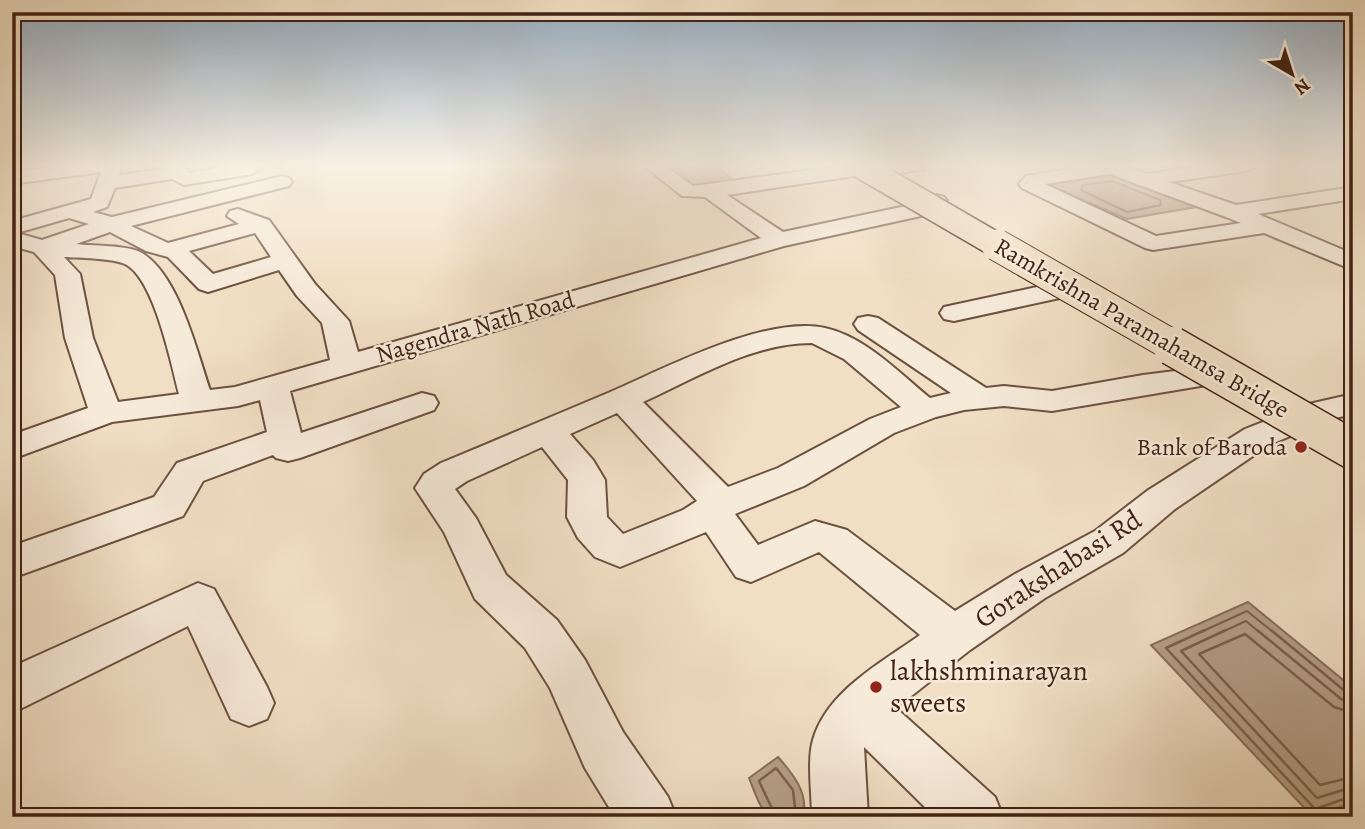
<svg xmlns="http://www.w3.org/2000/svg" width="1365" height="829" font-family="Alegreya,serif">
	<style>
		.water { fill: #b59f88; stroke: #876d5a; stroke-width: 2 }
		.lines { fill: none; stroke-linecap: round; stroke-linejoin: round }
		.shore-far1 { stroke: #7b604e; stroke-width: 2 }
		.shore { stroke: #7b604e; stroke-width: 2.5 }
		.minor-casing { stroke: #6d5140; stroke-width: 4 }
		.minor { fill: #f6ead9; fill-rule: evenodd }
		.major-bridge-far2-casing { stroke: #412214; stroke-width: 27; stroke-linecap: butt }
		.major-bridge-far1-casing { stroke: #412214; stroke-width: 33; stroke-linecap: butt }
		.major-bridge-casing { stroke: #412214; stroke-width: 41; stroke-linecap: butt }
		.major-bridge-far2 { stroke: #f1dfc4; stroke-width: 24 }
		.major-bridge-far1 { stroke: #f1dfc4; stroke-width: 31 }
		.major-bridge { stroke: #f1dfc4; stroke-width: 38 }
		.poi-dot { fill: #8f2418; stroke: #f6ead9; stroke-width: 2.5 }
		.labels { text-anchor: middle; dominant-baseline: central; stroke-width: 5; stroke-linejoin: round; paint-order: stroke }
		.street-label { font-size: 24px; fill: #412214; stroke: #f6ead9 }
		.poi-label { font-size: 24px; fill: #412214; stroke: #f6ead9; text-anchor: end }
		.near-street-label { font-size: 28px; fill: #412214; stroke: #f6ead9 }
		.near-poi-label { font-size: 28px; fill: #412214; stroke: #f6ead9; text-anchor: start }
	</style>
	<rect width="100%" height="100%" fill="#f1dfc4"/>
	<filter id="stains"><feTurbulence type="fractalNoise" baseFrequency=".00286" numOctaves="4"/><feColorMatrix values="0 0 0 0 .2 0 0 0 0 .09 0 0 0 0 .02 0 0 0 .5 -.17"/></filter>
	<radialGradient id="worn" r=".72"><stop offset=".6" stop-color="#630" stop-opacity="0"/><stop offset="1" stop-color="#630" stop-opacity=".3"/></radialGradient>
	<g class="water">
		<path d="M 654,165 L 713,165 L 737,182 L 688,190 Z"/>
		<path d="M 1112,173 L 1196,207 L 1127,219 L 1048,185 Z"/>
		<path d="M 1248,602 L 1353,688 L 1353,802 L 1313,817 L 1151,645 Z"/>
		<path d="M 778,757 C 793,774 809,793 803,817 C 761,817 764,816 749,778 Z"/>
	</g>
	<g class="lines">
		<g class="shore-far1">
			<path d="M 1112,181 L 1160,200 L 1161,205 L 1127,212 L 1081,190 L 1083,185 Z"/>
			<path d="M 1201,632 L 1247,611 L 1273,632"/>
			<path d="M 1222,632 L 1246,621 L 1259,632"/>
		</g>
		<g class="shore">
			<path d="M 1205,630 L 1166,648 L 1315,809 L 1353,796"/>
			<path d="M 1226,630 L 1181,651 L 1317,798 L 1353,787"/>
			<path d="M 1257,630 L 1341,699 L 1353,702"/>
			<path d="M 1271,630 L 1346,692 L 1353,693"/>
			<path d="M 1353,713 L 1334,707 L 1245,634 L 1199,654 L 1320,785 L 1353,777"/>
			<path d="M 776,817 L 759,781 L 776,768 L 793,790 L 796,817"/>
		</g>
		<defs>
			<g id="minor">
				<path d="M 69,165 L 122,165 L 119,175 L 168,168 L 168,165 L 186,165 L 188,173 L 235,165 L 259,165 L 261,168 L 252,174 L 184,185 L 172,179 L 115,188 L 107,207 L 93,212 L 112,217 L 282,176 L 289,178 L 292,182 L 289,186 L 131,226 L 168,243 L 239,224 L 227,216 L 230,211 L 238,209 L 269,220 L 315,284 L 349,321 L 358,352 L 761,238 L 705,197 L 682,196 L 643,165 L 664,165 L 693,186 L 849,165 L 925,165 L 923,169 L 884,176 L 854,176 L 727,195 L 783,232 L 915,204 L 937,195 L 944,197 L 947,201 L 930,214 L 784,246 L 290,391 L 301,433 L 422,393 L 434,396 L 438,403 L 434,410 L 300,458 L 288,461 L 276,458 L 273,455 L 203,481 L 183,516 L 12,578 L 12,546 L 154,497 L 177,463 L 267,432 L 260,400 L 238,406 L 112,422 L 12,459 L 12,435 L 88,408 L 65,338 L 55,275 L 34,252 L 12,246 L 12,221 L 91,199 L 101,172 L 12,184 L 12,172 ZM 69,218 L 89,224 L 42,240 L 17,233 ZM 110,232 L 146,251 L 168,257 L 199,289 L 208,292 L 279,270 L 297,296 L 322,323 L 330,360 L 235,387 L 210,390 C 197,352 178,272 140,252 C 126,245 92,246 76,244 ZM 255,233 L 271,257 L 213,274 L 189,251 ZM 64,257 C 80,258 112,258 125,264 C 154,278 171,363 179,394 L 118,402 L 93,338 L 80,274 Z"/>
				<path d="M 1094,165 L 1122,165 L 1147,174 L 1207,165 L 1256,165 L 1247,171 L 1169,182 L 1236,205 L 1353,187 L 1353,199 L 1258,214 L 1353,254 L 1353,270 L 1264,233 L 1153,250 L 1145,248 L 1022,188 L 1019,184 L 1026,176 ZM 1110,174 L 1226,217 L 1241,223 L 1156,236 L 1045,184 Z"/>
				<path d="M 1060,282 L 1069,284 L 1073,290 L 1069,296 L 954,321 L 944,319 L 940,313 L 944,307 Z"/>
				<path d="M 868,316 L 878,318 L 986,388 L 1004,386 L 1052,391 L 1143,375 L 1207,367 L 1218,369 L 1223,376 L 1218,383 L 1052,411 L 1004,406 L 964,410 L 936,417 L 894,433 L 804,486 L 735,514 L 758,545 L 815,521 L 847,530 L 955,611 L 1015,574 L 1095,531 L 1147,491 L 1245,429 L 1309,404 L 1353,394 L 1353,414 L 1331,419 L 1269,445 L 1175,509 L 1123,553 L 1045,598 L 970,650 L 896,708 L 995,797 L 1003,817 L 935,817 L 864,747 L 868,817 L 812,817 C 812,795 807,760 813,740 C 827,691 881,663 920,635 L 819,552 L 751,582 L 736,577 L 706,532 L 620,567 L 595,557 L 578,538 L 567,517 L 568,480 L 542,447 L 467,481 L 455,489 L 476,518 L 506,575 L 557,620 L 585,660 L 623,732 L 668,797 L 676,817 L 615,817 L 585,768 L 550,688 L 525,648 L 475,599 L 444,532 L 415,488 L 424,474 L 441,463 C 497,440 552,416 608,393 C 664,369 765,315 825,328 C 866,337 899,373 930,398 L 951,393 L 858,330 L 854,324 L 858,318 ZM 812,343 L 844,359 L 901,407 L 870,419 L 778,468 L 728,487 L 643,402 C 696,378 752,343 812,343 ZM 617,413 L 697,501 L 683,510 L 623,534 L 607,517 L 605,480 L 593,460 L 570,434 Z"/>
				<path d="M 198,583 L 214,589 L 267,687 L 274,703 L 267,719 L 249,726 L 231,719 L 188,626 L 12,713 L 12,667 Z"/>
			</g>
		</defs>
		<use href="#minor" class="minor-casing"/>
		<use href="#minor" class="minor"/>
		<defs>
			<path id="major-bridge-far2" d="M 859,165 L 1000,247"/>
			<path id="major-bridge-far1" d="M 997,245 L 1175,347"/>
			<path id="major-bridge" d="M 1172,346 L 1353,450"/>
		</defs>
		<use href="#major-bridge-far2" class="major-bridge-far2-casing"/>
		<use href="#major-bridge-far1" class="major-bridge-far1-casing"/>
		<use href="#major-bridge" class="major-bridge-casing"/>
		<use href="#major-bridge-far2" class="major-bridge-far2"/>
		<use href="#major-bridge-far1" class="major-bridge-far1"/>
		<use href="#major-bridge" class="major-bridge"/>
	</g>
	<linearGradient id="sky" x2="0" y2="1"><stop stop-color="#93acc2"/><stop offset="0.59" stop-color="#f9f1e4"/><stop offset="1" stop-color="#f9f1e4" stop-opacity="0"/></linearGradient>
	<rect width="1365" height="281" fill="url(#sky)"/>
	<g class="poi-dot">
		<circle cx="1301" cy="447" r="7"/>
		<circle cx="876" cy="687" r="7"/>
	</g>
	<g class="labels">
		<g class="street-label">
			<text transform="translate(475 327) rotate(-16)">Nagendra Nath Road</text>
			<text transform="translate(1142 328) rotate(30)">Ramkrishna Paramahamsa Bridge</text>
		</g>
		<g class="poi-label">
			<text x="1287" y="447">Bank of Baroda</text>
		</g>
		<g class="near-street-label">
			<text transform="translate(1058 569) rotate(-33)">Gorakshabasi Rd</text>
		</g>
		<g class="near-poi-label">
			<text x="890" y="671">lakhshminarayan<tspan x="890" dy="32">sweets</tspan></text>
		</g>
	</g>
	<rect width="1365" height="829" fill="none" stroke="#f1dfc4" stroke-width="42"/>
	<rect x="14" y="14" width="1337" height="801" fill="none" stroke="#412214" stroke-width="3.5"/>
	<rect x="21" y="21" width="1323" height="787" fill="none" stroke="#412214" stroke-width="2"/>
	<g transform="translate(1292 74) rotate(141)" stroke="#f6ead9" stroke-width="5" paint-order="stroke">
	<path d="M0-5L12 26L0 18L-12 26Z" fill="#412214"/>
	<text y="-10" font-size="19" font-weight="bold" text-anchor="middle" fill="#412214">N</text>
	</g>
	<rect width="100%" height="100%" filter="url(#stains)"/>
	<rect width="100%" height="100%" fill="url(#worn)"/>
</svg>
